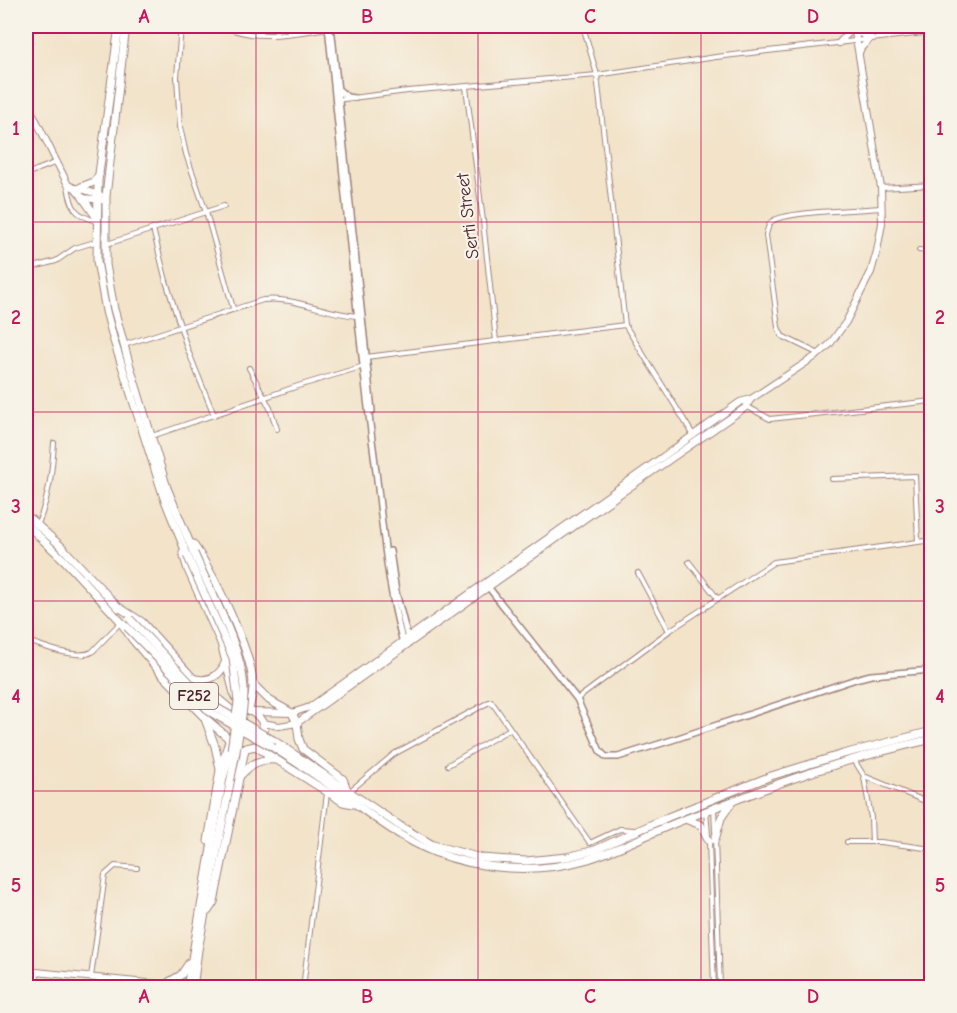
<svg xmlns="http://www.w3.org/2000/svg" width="957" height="1013" font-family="'Comic Neue',sans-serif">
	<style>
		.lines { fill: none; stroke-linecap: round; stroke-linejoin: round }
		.minor-casing { stroke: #9e817a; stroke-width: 6 }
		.tertiary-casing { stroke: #9e817a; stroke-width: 8 }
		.secondary-casing { stroke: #9e817a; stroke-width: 8 }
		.primary-casing { stroke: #9e817a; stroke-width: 9 }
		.minor { stroke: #fff; stroke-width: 4 }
		.tertiary { stroke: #fff; stroke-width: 5 }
		.secondary { stroke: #fff; stroke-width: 6 }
		.primary { stroke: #fff; stroke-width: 7 }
		.primary-bridge-casing { stroke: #9e817a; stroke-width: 9; stroke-linecap: butt }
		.primary-bridge { stroke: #fff; stroke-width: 7 }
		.grid { fill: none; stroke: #c2185b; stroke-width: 1.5; stroke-opacity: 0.55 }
		.labels { text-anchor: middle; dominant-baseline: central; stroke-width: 4.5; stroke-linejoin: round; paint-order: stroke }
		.shield { fill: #f7f3e8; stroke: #7e5f64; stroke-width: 1.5 }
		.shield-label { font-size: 16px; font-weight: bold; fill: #4a1f2b }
		.street-label { font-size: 18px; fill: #4a1f2b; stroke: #f7f3e8 }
		.neatline { fill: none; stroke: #c2185b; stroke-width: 2 }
		.grid-label { font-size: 20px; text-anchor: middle; font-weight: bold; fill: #c2185b }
	</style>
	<rect width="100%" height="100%" fill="#f7f3e8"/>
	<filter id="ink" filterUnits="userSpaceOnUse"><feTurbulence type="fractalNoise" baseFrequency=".0167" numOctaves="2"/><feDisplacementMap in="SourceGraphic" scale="12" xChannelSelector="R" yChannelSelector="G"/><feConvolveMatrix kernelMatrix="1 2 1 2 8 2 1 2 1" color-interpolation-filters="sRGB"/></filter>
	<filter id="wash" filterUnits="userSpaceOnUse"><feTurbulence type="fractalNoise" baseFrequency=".008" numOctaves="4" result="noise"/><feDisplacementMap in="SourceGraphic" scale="24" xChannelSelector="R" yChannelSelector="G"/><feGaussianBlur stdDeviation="1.35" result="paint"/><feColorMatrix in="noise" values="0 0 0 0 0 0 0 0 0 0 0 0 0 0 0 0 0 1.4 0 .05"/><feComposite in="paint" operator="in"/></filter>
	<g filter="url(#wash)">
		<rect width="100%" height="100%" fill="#f2e3c9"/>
	</g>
	<g filter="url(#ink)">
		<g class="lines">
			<defs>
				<g id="minor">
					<path d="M 181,26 L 177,77 L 180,127 L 186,154 L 206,212 L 233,308"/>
					<path d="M 224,26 C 256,42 294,33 328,28"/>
					<path d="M 583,26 L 597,75 L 625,325"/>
					<path d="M 466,87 L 483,221 L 496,341"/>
					<path d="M 336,100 L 408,91 L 597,75 L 716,57 L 932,32"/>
					<path d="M 26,174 L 57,162"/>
					<path d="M 68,186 C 72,210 74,214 98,222"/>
					<path d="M 881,188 L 932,185"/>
					<path d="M 153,229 L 166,281 L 187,348 L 214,415"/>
					<path d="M 107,244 L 224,206"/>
					<path d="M 919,250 L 932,252"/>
					<path d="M 26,269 L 56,261 L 75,248 L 98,241"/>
					<path d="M 124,345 L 263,300 C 294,296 328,315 360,316"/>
					<path d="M 819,354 L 782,336 L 778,327 L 766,235 C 767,231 768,226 771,222 C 782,211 862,210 881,208"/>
					<path d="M 366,357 L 625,325 L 694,436"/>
					<path d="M 249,368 L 270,408 L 277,429"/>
					<path d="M 746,406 L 770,419 L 932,401"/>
					<path d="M 152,436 L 298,386 L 364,366"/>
					<path d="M 832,479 L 915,476 L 918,542"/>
					<path d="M 38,524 C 49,497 52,472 54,443"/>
					<path d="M 689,562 L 718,599"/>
					<path d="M 638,573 L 669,631"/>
					<path d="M 26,640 C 41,646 77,660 92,652 L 121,622"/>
					<path d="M 577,699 L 669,631 L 774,562 L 932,540"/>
					<path d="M 854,760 L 864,776 L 932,804"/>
					<path d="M 448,765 L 510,729"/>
					<path d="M 864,777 L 871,818 L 872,842"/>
					<path d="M 350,791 L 394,754 L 491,701 L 590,843 L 620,829 L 635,830"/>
					<path d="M 714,808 L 715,831"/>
					<path d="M 706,811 L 708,834"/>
					<path d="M 715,838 L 720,988"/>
					<path d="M 709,841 L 714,988"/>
					<path d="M 847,842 L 881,842 L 932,849"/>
					<path d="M 91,977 L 105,875 L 115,866 L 137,868"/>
					<path d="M 34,988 L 38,972"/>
					<path d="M 303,988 L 327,793"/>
				</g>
				<g id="tertiary">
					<path d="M 328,26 C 343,169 355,312 374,455 C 382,517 386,582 403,643"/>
					<path d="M 332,35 L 372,411"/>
					<path d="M 339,90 L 347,97 L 354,98"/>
					<path d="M 390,551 L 396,592 L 408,639"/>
					<path d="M 489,588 L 577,699 L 600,751 L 606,757 L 618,757 L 672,740 L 859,678 L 871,675 L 932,670"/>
				</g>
				<g id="secondary">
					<path d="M 839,43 L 854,27 L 859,33 L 871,38 L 861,48 L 859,53"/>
					<path d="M 26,100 L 68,185 L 75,188 L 83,198 L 102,200"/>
					<path d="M 78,188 L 100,195"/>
					<path d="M 254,712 L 292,713 L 310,707 L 740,402 L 751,399 L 819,354 L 830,344 L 846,322 L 871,272 L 877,251 L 882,223 L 881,188 L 854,26"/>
					<path d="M 263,723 L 279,726 L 297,723 L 617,496 L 746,407 L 751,399"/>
					<path d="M 26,971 L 187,987"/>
				</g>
				<g id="primary">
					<path d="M 119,26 L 98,181 L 97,261 L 106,311 L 114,341 L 164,498 L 187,555"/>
					<path d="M 126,26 L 106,196 L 106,265 L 114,309 L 129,363 L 167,488 L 194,553"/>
					<path d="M 81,187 L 94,182 L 99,175"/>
					<path d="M 83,198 L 97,218"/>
					<path d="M 26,515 L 61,546 L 119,608"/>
					<path d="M 26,524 L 64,560 L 124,625"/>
					<path d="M 193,544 C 213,572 251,650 253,683 C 254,692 250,702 249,711"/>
					<path d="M 183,553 L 188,570 L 221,643 L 235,697"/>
					<path d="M 117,606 L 142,622 L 193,678 L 235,713"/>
					<path d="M 122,624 L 132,639 L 160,672 L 204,717 L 226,736 L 232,744 L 242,749 L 255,746 L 343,802 L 353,804"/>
					<path d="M 196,679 C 211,682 222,674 226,660"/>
					<path d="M 253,684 L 269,700 L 292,713 L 297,723 L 299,739 L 303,749 L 343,779 L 347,790"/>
					<path d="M 246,710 C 260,714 267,724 262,738"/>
					<path d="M 205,719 L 215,746 L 220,769"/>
					<path d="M 273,740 L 400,826 L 433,845 L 481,858 L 526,861 L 567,857 L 595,850 L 668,817 L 771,776 L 843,754 L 932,731"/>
					<path d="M 274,748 C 296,762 317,776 338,791 C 368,813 399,838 434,852 C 481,870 536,874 585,860 C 616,851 644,836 673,824 C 700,813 727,803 754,793 C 812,770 871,753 932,739"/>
					<path d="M 240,776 C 251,764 259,758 276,760"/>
					<path d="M 685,819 L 701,825 L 709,841"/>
					<path d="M 715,840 L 721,818 L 732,802"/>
					<path d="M 208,841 L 220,770 L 229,741"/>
					<path d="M 208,911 L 214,902 L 245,749"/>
					<path d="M 169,982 L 181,975 L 189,963"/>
					<path d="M 187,988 L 223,778 L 231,750"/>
					<path d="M 193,988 L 198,950 L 236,752"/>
				</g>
			</defs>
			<use href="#minor" class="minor-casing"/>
			<use href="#tertiary" class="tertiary-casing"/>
			<use href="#secondary" class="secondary-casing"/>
			<use href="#primary" class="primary-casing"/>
			<use href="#minor" class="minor"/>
			<use href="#tertiary" class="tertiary"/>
			<use href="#secondary" class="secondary"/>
			<use href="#primary" class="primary"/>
			<defs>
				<g id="primary-bridge">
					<path d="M 194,553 C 211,593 241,645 244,687 C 245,708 239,731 236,752"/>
					<path d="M 187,555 L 233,658 L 238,702 L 231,750"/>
					<path d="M 130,619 L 210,704 L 273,740"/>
					<path d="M 127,627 L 210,712 L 274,748"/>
				</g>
			</defs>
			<use href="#primary-bridge" class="primary-bridge-casing"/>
			<use href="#primary-bridge" class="primary-bridge"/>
		</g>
	</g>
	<path class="grid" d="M 256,26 L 256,988M 478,26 L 478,988M 701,26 L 701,988M 26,222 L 932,222M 26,412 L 932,412M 26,601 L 932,601M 26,791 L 932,791"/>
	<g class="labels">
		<rect class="shield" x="170" y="683" width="48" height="26" rx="4.5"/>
		<g class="shield-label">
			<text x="194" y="696">F252</text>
		</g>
		<g class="street-label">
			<text transform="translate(468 216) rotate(-97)">Serti Street</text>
		</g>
	</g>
	<rect width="957" height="1013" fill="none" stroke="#f7f3e8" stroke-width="66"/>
	<rect x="33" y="33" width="891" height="947" class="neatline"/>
	<g class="grid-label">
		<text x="144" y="23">A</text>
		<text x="367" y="23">B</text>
		<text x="590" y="23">C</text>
		<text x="813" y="23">D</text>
		<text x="16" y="135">1</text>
		<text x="940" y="135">1</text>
		<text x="16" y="324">2</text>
		<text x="940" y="324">2</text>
		<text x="16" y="513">3</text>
		<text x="940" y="513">3</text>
		<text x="16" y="703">4</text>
		<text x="940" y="703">4</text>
		<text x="16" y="892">5</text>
		<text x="940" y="892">5</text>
		<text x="144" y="1003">A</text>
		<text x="367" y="1003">B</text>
		<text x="590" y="1003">C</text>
		<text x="813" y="1003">D</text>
	</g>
</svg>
